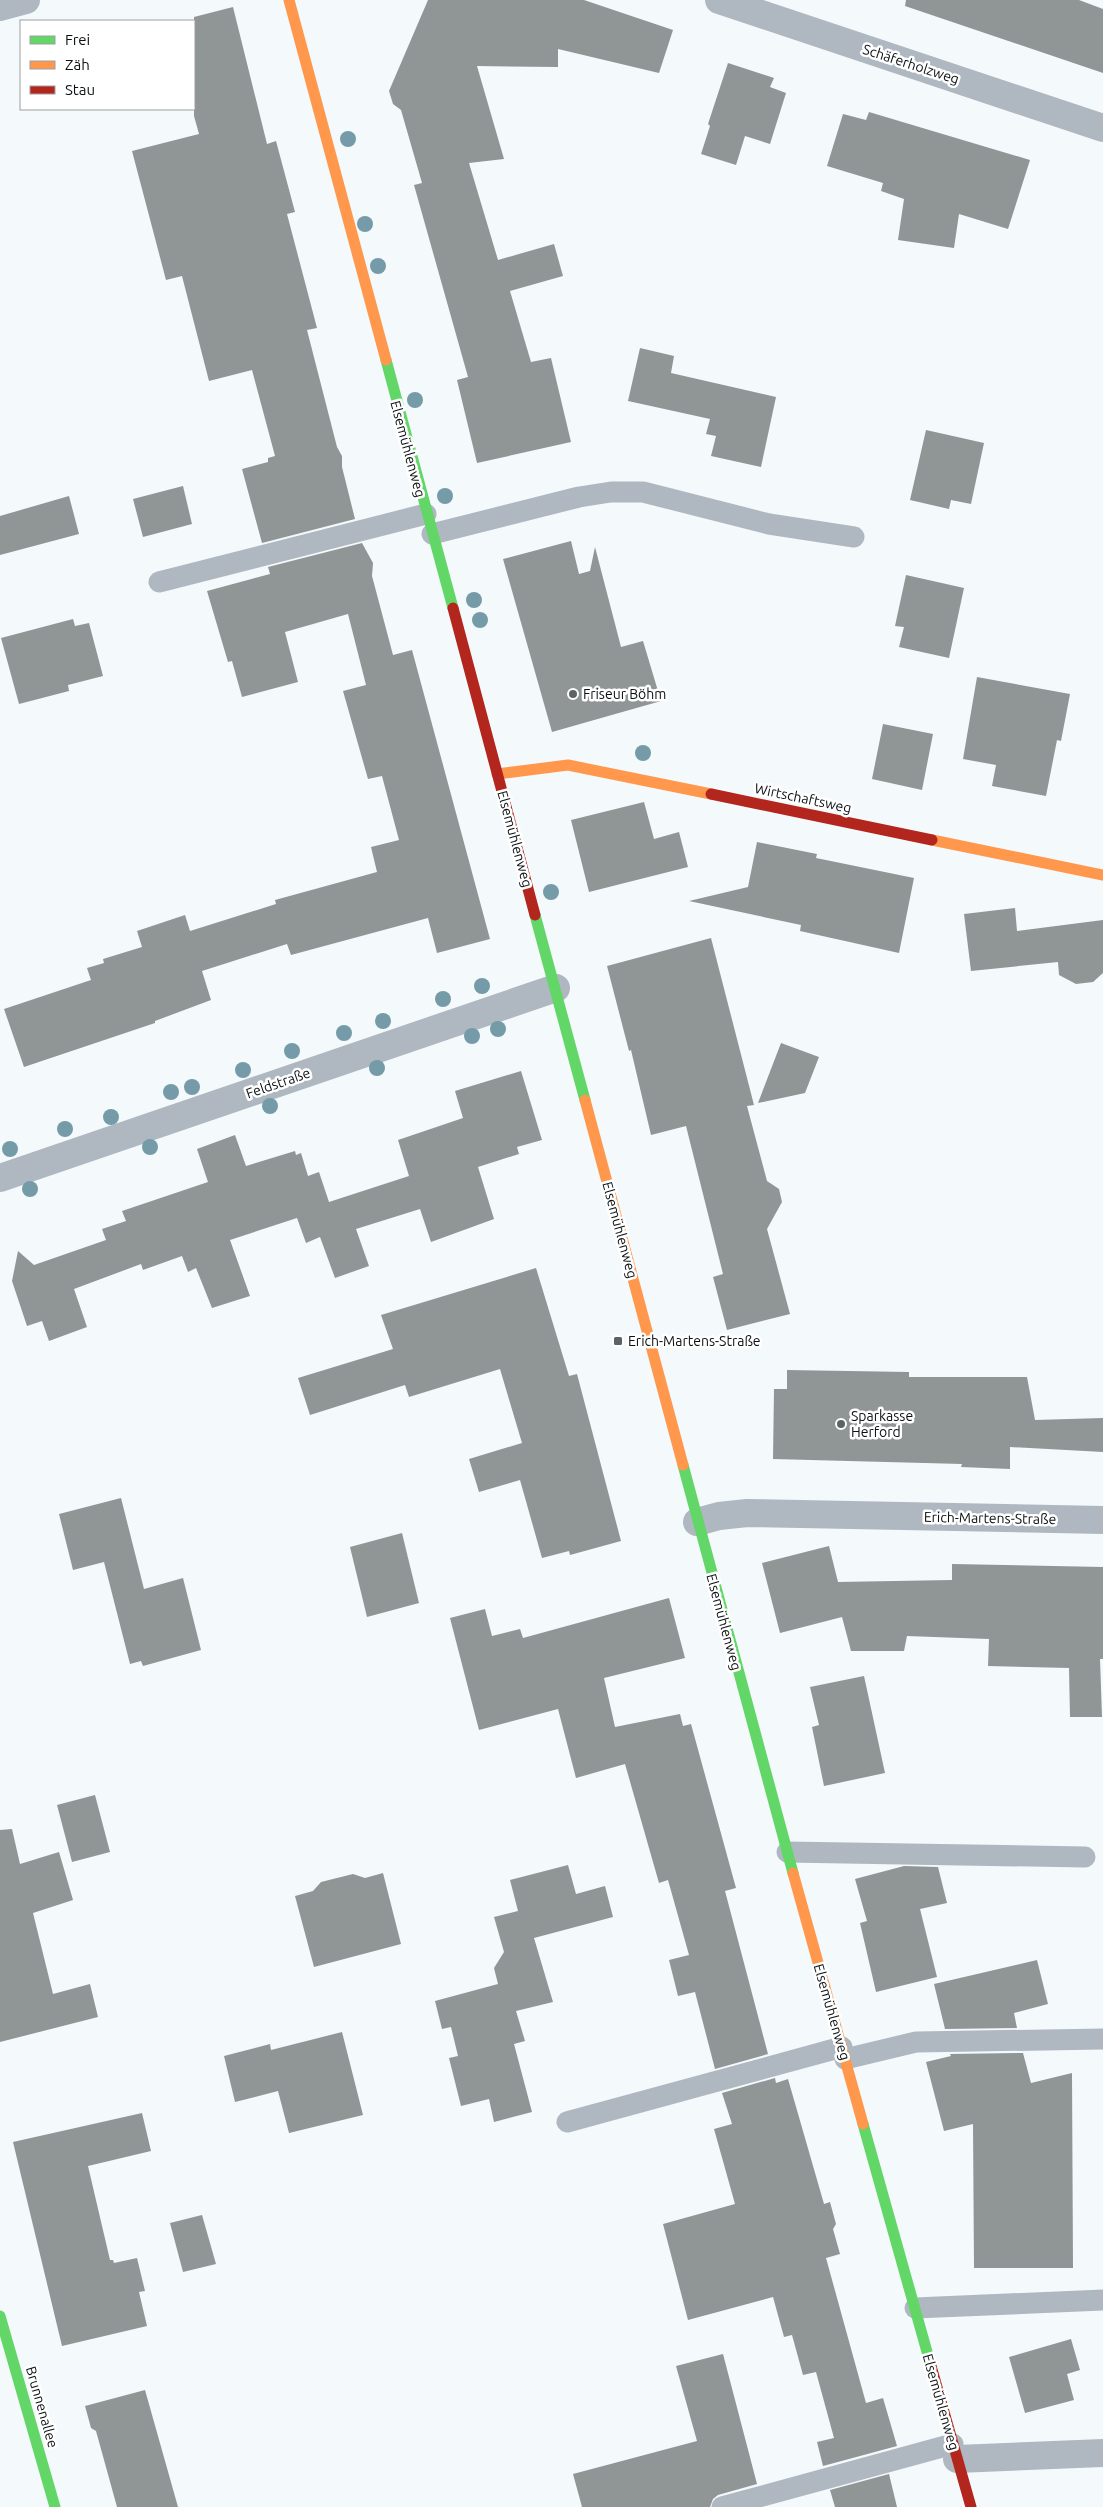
<svg xmlns="http://www.w3.org/2000/svg" width="1103" height="2507" font-family="Ubuntu,sans-serif">
	<style>
		.building { fill: #909596 }
		.lines { fill: none; stroke-linecap: round; stroke-linejoin: round }
		.lane { stroke: #afb8c0; stroke-width: 21 }
		.street { stroke: #afb8c0; stroke-width: 28 }
		.fast { stroke: #63d668; stroke-width: 11 }
		.slow { stroke: #ff974d; stroke-width: 11 }
		.jam { stroke: #b3261e; stroke-width: 11 }
		.tree { fill: #749ba7 }
		.poi-dot { fill: #5d6265; stroke: #fff; stroke-width: 2 }
		.labels { text-anchor: middle; dominant-baseline: central; stroke-width: 5; stroke-linejoin: round; paint-order: stroke }
		.street-label { font-size: 14px; fill: #0b1013; stroke: #fff }
		.poi-label { font-size: 14px; fill: #0b1013; stroke: #fff; text-anchor: start }
	</style>
	<rect width="100%" height="100%" fill="#f4f9fc"/>
	<g class="building">
		<path d="M 428,0 L 584,0 L 673,30 L 659,73 L 558,49 L 558,67 L 477,66 L 504,159 L 469,163 L 498,260 L 554,244 L 563,276 L 510,291 L 531,362 L 551,358 L 571,442 L 477,463 L 457,380 L 468,377 L 414,185 L 422,183 L 401,110 L 393,104 L 389,91 Z"/>
		<path d="M 906,0 L 1079,0 L 1103,9 L 1103,73 L 905,6 Z"/>
		<path d="M 233,7 L 267,144 L 276,141 L 295,212 L 287,214 L 317,328 L 307,330 L 337,447 L 342,456 L 342,467 L 355,519 L 262,543 L 242,469 L 268,462 L 268,458 L 275,456 L 252,370 L 209,381 L 182,276 L 166,280 L 132,151 L 199,134 L 194,116 L 194,17 Z"/>
		<path d="M 728,63 L 774,78 L 770,87 L 786,93 L 770,144 L 745,136 L 736,165 L 701,154 L 710,126 L 708,124 Z"/>
		<path d="M 869,112 L 1030,160 L 1008,229 L 959,214 L 954,248 L 898,240 L 904,199 L 881,191 L 883,183 L 827,166 L 843,114 L 866,120 Z"/>
		<path d="M 640,348 L 674,356 L 671,373 L 776,397 L 761,467 L 711,456 L 716,436 L 706,434 L 710,419 L 628,401 Z"/>
		<path d="M 926,430 L 984,443 L 971,504 L 951,500 L 949,509 L 910,500 Z"/>
		<path d="M 183,486 L 192,524 L 143,537 L 133,499 Z"/>
		<path d="M 69,496 L 79,534 L 0,555 L 0,516 Z"/>
		<path d="M 571,541 L 579,574 L 590,571 L 595,547 L 621,647 L 643,641 L 661,701 L 552,732 L 503,559 Z"/>
		<path d="M 362,543 L 373,563 L 372,576 L 393,655 L 412,650 L 490,939 L 437,953 L 428,918 L 291,955 L 287,944 L 202,971 L 211,1000 L 155,1021 L 155,1023 L 24,1067 L 4,1009 L 91,980 L 87,968 L 104,963 L 103,959 L 142,947 L 137,931 L 185,915 L 190,931 L 276,904 L 275,900 L 377,872 L 371,847 L 399,840 L 382,776 L 368,779 L 343,691 L 366,685 L 348,614 L 285,632 L 298,682 L 242,697 L 232,661 L 228,662 L 207,591 L 270,574 L 268,567 Z"/>
		<path d="M 906,575 L 964,588 L 949,658 L 899,647 L 904,627 L 895,626 Z"/>
		<path d="M 73,619 L 75,626 L 89,623 L 103,676 L 68,685 L 69,691 L 19,704 L 1,638 Z"/>
		<path d="M 977,677 L 1070,694 L 1061,741 L 1057,740 L 1046,796 L 992,786 L 996,765 L 963,759 Z"/>
		<path d="M 883,724 L 933,734 L 922,790 L 872,779 Z"/>
		<path d="M 644,802 L 654,839 L 679,832 L 688,867 L 589,892 L 571,820 Z"/>
		<path d="M 757,842 L 817,854 L 816,858 L 914,878 L 899,953 L 800,931 L 801,925 L 689,901 L 748,887 Z"/>
		<path d="M 1015,908 L 1017,931 L 1103,920 L 1103,973 L 1093,982 L 1076,984 L 1059,975 L 1058,962 L 971,971 L 964,914 Z"/>
		<path d="M 711,938 L 754,1105 L 747,1106 L 767,1181 L 779,1189 L 782,1202 L 767,1229 L 790,1314 L 727,1330 L 713,1277 L 723,1274 L 686,1126 L 651,1135 L 631,1050 L 629,1051 L 607,966 Z"/>
		<path d="M 781,1043 L 819,1057 L 805,1093 L 758,1103 Z"/>
		<path d="M 521,1071 L 542,1140 L 517,1147 L 519,1154 L 478,1167 L 494,1219 L 431,1242 L 420,1209 L 356,1229 L 369,1266 L 335,1278 L 320,1237 L 306,1243 L 297,1218 L 230,1240 L 250,1296 L 212,1308 L 196,1268 L 188,1272 L 182,1256 L 143,1270 L 141,1264 L 74,1289 L 87,1327 L 49,1341 L 42,1321 L 27,1326 L 12,1281 L 18,1251 L 34,1265 L 106,1240 L 102,1229 L 126,1221 L 122,1211 L 208,1182 L 197,1149 L 235,1135 L 246,1166 L 295,1151 L 296,1155 L 301,1153 L 308,1176 L 319,1172 L 329,1202 L 409,1176 L 398,1140 L 463,1118 L 455,1091 Z"/>
		<path d="M 536,1268 L 569,1376 L 577,1374 L 621,1541 L 570,1555 L 569,1551 L 542,1558 L 520,1480 L 479,1492 L 469,1459 L 522,1443 L 500,1369 L 409,1397 L 405,1385 L 310,1415 L 298,1378 L 393,1349 L 381,1315 Z"/>
		<path d="M 787,1370 L 909,1372 L 909,1377 L 1027,1377 L 1035,1420 L 1103,1418 L 1103,1452 L 1010,1447 L 1010,1469 L 961,1467 L 962,1464 L 773,1459 L 774,1389 L 787,1389 Z"/>
		<path d="M 121,1498 L 144,1589 L 183,1578 L 201,1650 L 143,1666 L 141,1661 L 130,1664 L 104,1562 L 73,1570 L 59,1514 Z"/>
		<path d="M 402,1533 L 419,1603 L 367,1617 L 350,1547 Z"/>
		<path d="M 829,1546 L 838,1582 L 952,1580 L 952,1564 L 1103,1567 L 1103,1659 L 1100,1659 L 1102,1717 L 1070,1717 L 1069,1668 L 988,1666 L 989,1639 L 907,1636 L 904,1651 L 851,1651 L 842,1617 L 780,1633 L 762,1563 Z"/>
		<path d="M 669,1598 L 685,1658 L 604,1678 L 615,1727 L 680,1714 L 683,1726 L 691,1724 L 736,1888 L 725,1891 L 768,2054 L 715,2069 L 695,1992 L 678,1996 L 669,1960 L 689,1955 L 668,1880 L 659,1883 L 625,1764 L 576,1778 L 558,1709 L 479,1730 L 450,1618 L 485,1609 L 492,1636 L 520,1629 L 523,1638 Z"/>
		<path d="M 864,1676 L 885,1773 L 824,1786 L 812,1727 L 819,1725 L 810,1687 Z"/>
		<path d="M 95,1795 L 110,1852 L 72,1862 L 57,1805 Z"/>
		<path d="M 12,1829 L 20,1864 L 59,1852 L 73,1900 L 33,1913 L 53,1994 L 90,1984 L 98,2017 L 0,2042 L 0,1830 Z"/>
		<path d="M 568,1865 L 576,1894 L 605,1886 L 613,1917 L 534,1938 L 553,2002 L 516,2011 L 525,2041 L 514,2044 L 532,2112 L 494,2122 L 489,2099 L 461,2106 L 449,2058 L 458,2056 L 451,2027 L 442,2029 L 435,2001 L 498,1984 L 494,1968 L 504,1952 L 494,1917 L 518,1911 L 510,1880 Z"/>
		<path d="M 904,1866 L 938,1867 L 947,1903 L 920,1909 L 937,1977 L 876,1992 L 860,1923 L 867,1921 L 855,1879 Z"/>
		<path d="M 383,1873 L 401,1944 L 314,1967 L 295,1896 L 313,1891 L 321,1882 L 353,1874 L 365,1878 Z"/>
		<path d="M 1037,1960 L 1048,2004 L 1014,2013 L 1017,2028 L 945,2029 L 934,1984 Z"/>
		<path d="M 342,2032 L 363,2115 L 289,2133 L 278,2091 L 235,2102 L 224,2056 L 270,2044 L 271,2050 Z"/>
		<path d="M 1023,2053 L 1031,2083 L 1072,2073 L 1073,2268 L 974,2268 L 973,2124 L 944,2131 L 926,2062 L 951,2056 L 950,2054 Z"/>
		<path d="M 775,2078 L 776,2083 L 788,2079 L 824,2204 L 830,2202 L 836,2224 L 833,2229 L 840,2254 L 826,2258 L 866,2403 L 883,2398 L 897,2446 L 823,2466 L 817,2442 L 834,2438 L 816,2372 L 803,2375 L 792,2335 L 784,2337 L 773,2297 L 688,2320 L 663,2224 L 735,2204 L 714,2129 L 732,2124 L 722,2093 Z"/>
		<path d="M 142,2113 L 151,2151 L 88,2166 L 110,2260 L 113,2260 L 114,2263 L 137,2258 L 145,2291 L 139,2292 L 147,2326 L 62,2346 L 13,2142 Z"/>
		<path d="M 202,2215 L 216,2264 L 183,2272 L 170,2223 Z"/>
		<path d="M 1071,2339 L 1080,2370 L 1067,2374 L 1074,2400 L 1025,2413 L 1009,2357 Z"/>
		<path d="M 723,2354 L 757,2484 L 718,2495 L 713,2499 L 710,2507 L 582,2507 L 573,2474 L 697,2441 L 676,2366 Z"/>
		<path d="M 145,2390 L 178,2507 L 117,2507 L 96,2431 L 91,2428 L 85,2406 Z"/>
		<path d="M 889,2474 L 897,2507 L 835,2507 L 830,2490 Z"/>
	</g>
	<g class="lines">
		<g class="lane">
			<path d="M 432,534 L 579,497 L 611,492 L 643,492 L 769,524 L 854,537"/>
			<path d="M 159,582 L 426,514"/>
			<path d="M 787,1852 L 1085,1857"/>
			<path d="M 845,2059 L 916,2042 L 1103,2039"/>
			<path d="M 567,2122 L 842,2047"/>
			<path d="M 915,2308 L 1103,2300"/>
			<path d="M 722,2507 L 953,2444"/>
		</g>
		<g class="street">
			<path d="M 719,0 L 1103,128"/>
			<path d="M 0,7 L 26,0"/>
			<path d="M 0,1178 L 556,988"/>
			<path d="M 697,1522 L 719,1516 L 747,1513 L 1103,1520"/>
			<path d="M 957,2459 L 1103,2453"/>
		</g>
		<g class="fast">
			<path d="M 386,360 L 453,608"/>
			<path d="M 535,915 L 585,1100"/>
			<path d="M 683,1465 L 793,1873"/>
			<path d="M 863,2124 L 931,2366"/>
			<path d="M 0,2316 L 55,2507"/>
		</g>
		<g class="slow">
			<path d="M 289,0 L 386,360"/>
			<path d="M 497,774 L 568,765 L 711,794"/>
			<path d="M 932,840 L 1103,875"/>
			<path d="M 585,1100 L 683,1465"/>
			<path d="M 793,1873 L 863,2124"/>
		</g>
		<g class="jam">
			<path d="M 453,608 L 535,915"/>
			<path d="M 711,794 L 932,840"/>
			<path d="M 931,2366 L 971,2507"/>
		</g>
	</g>
	<g class="tree">
		<circle cx="348" cy="139" r="8"/>
		<circle cx="365" cy="224" r="8"/>
		<circle cx="378" cy="266" r="8"/>
		<circle cx="415" cy="400" r="8"/>
		<circle cx="445" cy="496" r="8"/>
		<circle cx="474" cy="600" r="8"/>
		<circle cx="480" cy="620" r="8"/>
		<circle cx="643" cy="753" r="8"/>
		<circle cx="551" cy="892" r="8"/>
		<circle cx="482" cy="986" r="8"/>
		<circle cx="443" cy="999" r="8"/>
		<circle cx="383" cy="1021" r="8"/>
		<circle cx="498" cy="1029" r="8"/>
		<circle cx="344" cy="1033" r="8"/>
		<circle cx="472" cy="1036" r="8"/>
		<circle cx="292" cy="1051" r="8"/>
		<circle cx="377" cy="1068" r="8"/>
		<circle cx="243" cy="1070" r="8"/>
		<circle cx="192" cy="1087" r="8"/>
		<circle cx="171" cy="1092" r="8"/>
		<circle cx="270" cy="1106" r="8"/>
		<circle cx="111" cy="1117" r="8"/>
		<circle cx="65" cy="1129" r="8"/>
		<circle cx="150" cy="1147" r="8"/>
		<circle cx="10" cy="1149" r="8"/>
		<circle cx="30" cy="1189" r="8"/>
	</g>
	<g class="poi-dot">
		<circle cx="573" cy="694" r="5"/>
		<rect x="613" y="1336" width="10" height="10" rx="2.5"/>
		<circle cx="841" cy="1424" r="5"/>
	</g>
	<g class="labels">
		<g class="street-label">
			<text transform="translate(911 64) rotate(18)">Schäferholzweg</text>
			<text transform="translate(408 449) rotate(75)">Elsemühlenweg</text>
			<text transform="translate(803 798) rotate(12)">Wirtschaftsweg</text>
			<text transform="translate(515 839) rotate(75)">Elsemühlenweg</text>
			<text transform="translate(278 1083) rotate(-19)">Feldstraße</text>
			<text transform="translate(620 1230) rotate(75)">Elsemühlenweg</text>
			<text transform="translate(990 1518) rotate(1)">Erich-Martens-Straße</text>
			<text transform="translate(724 1622) rotate(75)">Elsemühlenweg</text>
			<text transform="translate(832 2012) rotate(74)">Elsemühlenweg</text>
			<text transform="translate(941 2402) rotate(74)">Elsemühlenweg</text>
			<text transform="translate(42 2407) rotate(74)">Brunnenallee</text>
		</g>
		<g class="poi-label">
			<text x="583" y="694">Friseur Böhm</text>
			<text x="628" y="1341">Erich-Martens-Straße</text>
			<text x="851" y="1416">Sparkasse<tspan x="851" dy="16">Herford</tspan></text>
		</g>
	</g>
	<rect x="20" y="20" width="175" height="90" fill="#ffffff" stroke="#9d9fa1"/>
	<rect x="30" y="36" width="25" height="8" fill="#63d668" stroke="#9d9fa1"/>
	<text x="65" y="45" font-size="15" fill="#0b1013">Frei</text>
	<rect x="30" y="61" width="25" height="8" fill="#ff974d" stroke="#9d9fa1"/>
	<text x="65" y="70" font-size="15" fill="#0b1013">Zäh</text>
	<rect x="30" y="86" width="25" height="8" fill="#b3261e" stroke="#9d9fa1"/>
	<text x="65" y="95" font-size="15" fill="#0b1013">Stau</text>
</svg>
